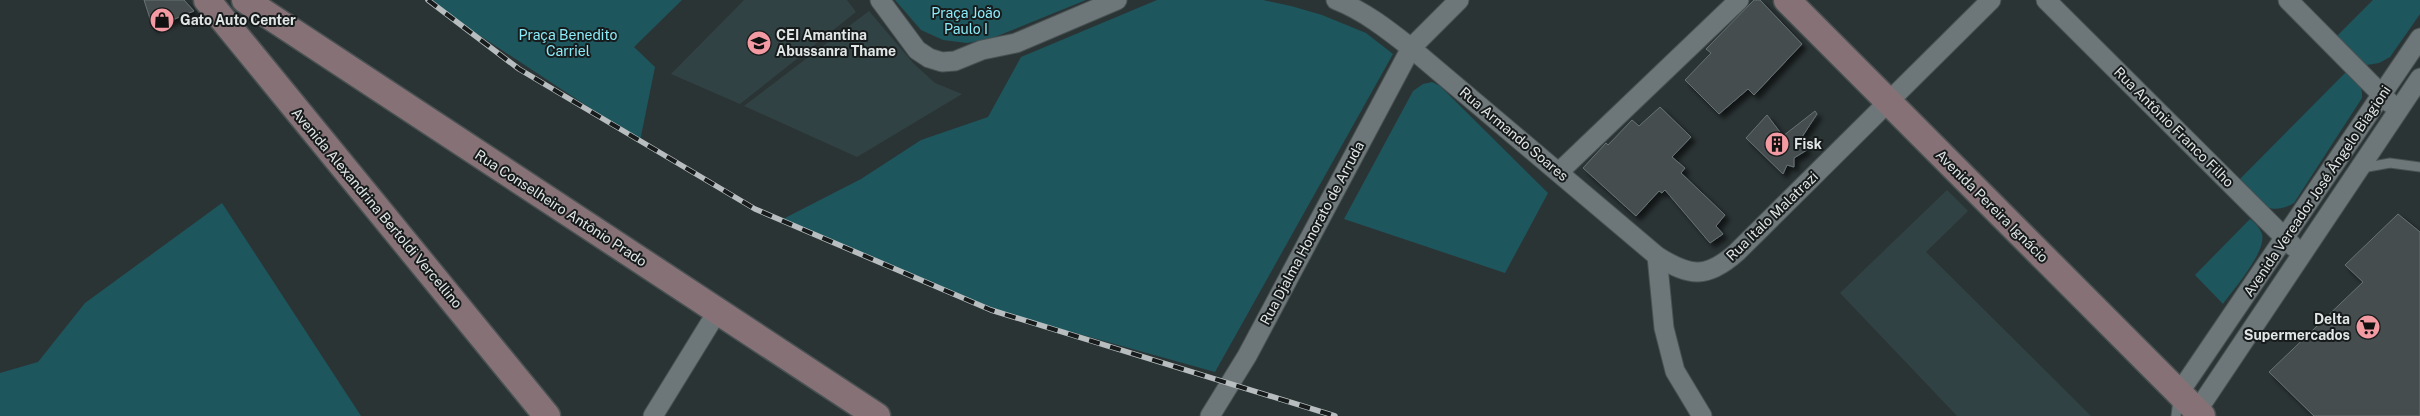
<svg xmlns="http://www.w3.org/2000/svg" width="2420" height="416" font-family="'Public Sans',sans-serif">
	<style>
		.built { fill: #314245 }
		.green { fill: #1e565e }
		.building { fill: #444d4f; stroke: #687274; filter: url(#shadow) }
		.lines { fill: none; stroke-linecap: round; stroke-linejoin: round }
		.lane-casing { stroke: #495152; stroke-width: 11 }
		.street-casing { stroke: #495152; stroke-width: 21 }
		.secondary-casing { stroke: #495152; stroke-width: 29 }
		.lane { stroke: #6d7779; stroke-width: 9 }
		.street { stroke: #6d7779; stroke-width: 19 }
		.secondary { stroke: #867276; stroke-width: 26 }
		.rail-casing { stroke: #b8bebf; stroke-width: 5.5 }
		.rail { stroke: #171b1b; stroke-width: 4; stroke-dasharray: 11; stroke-linecap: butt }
		.labels { text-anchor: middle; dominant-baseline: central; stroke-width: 4; stroke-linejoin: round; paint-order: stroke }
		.park-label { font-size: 14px; fill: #8becfa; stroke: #171b1b }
		.poi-label { font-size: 14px; font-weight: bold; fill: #e1e6e7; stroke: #171b1b; text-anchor: start }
		.street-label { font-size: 14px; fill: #e1e6e7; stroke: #171b1b }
	</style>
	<defs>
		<filter id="shadow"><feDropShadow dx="4.5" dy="4.5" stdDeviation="2.5" flood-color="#0009"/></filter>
	</defs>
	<rect width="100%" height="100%" fill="#2b3435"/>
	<g class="built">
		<path d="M 744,0 L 847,0 L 856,12 L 740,104 L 671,74 Z"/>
		<path d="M 869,11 L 914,64 L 935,83 L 962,94 L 857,157 L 744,106 Z"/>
		<path d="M 1947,190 L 1968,211 L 1926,252 L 2091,416 L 1957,416 L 1840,293 Z"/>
	</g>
	<g class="green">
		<path d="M 429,0 L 682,0 L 634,47 L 655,67 L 640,141 L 444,12 Z"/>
		<path d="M 895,0 L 1086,0 L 990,39 L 967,43 L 943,40 L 921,30 Z"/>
		<path d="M 1157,0 L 1263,0 L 1291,6 L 1322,15 L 1366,33 L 1393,54 L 1215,372 L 996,311 L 781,220 L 861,179 L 921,140 L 988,117 L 1021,57 Z"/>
		<path d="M 2373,0 L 2420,0 L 2420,14 L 2390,57 L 2379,63 L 2367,65 L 2358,60 L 2335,38 Z"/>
		<path d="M 2347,71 C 2357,80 2363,85 2362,98 L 2294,203 C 2267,219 2256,199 2238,181 Z"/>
		<path d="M 1432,82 L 1440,86 L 1548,193 L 1505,273 L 1344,219 L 1413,91 L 1423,84 Z"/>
		<path d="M 222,203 L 361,416 L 0,416 L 0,373 L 38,362 L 85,303 Z"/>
		<path d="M 2250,219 C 2255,223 2260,228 2262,234 C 2267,251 2233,290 2223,304 L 2195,275 Z"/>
	</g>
	<g class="building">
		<path d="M 144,0 L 184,0 L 194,11 L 153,28 Z"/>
		<path d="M 1754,0 L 1760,0 L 1802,44 L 1754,95 L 1748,89 L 1719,114 L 1685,80 L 1711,53 L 1706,49 Z"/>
		<path d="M 1660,107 L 1691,137 L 1672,157 L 1685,168 L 1681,173 L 1725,215 L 1716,226 L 1723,234 L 1710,243 L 1665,190 L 1662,193 L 1659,191 L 1636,216 L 1583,168 L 1606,143 L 1608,145 L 1632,120 L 1639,126 Z"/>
		<path d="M 1815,111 L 1817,114 L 1800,140 L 1807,150 L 1794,158 L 1794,167 L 1787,165 L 1783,174 L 1746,138 L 1767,115 L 1783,136 Z"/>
		<path d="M 2398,214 L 2420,232 L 2420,416 L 2314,416 L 2269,372 L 2363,282 L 2345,265 Z"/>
	</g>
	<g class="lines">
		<defs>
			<g id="lane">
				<path d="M 2362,168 L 2390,163 L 2420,167"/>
				<path d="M 2176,416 L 2178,399"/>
			</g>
			<g id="street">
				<path d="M 880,0 L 917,50 L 929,58 L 942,62 L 955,61 L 982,50 L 1016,43 L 1117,0"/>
				<path d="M 1336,0 C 1364,11 1387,29 1411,48 L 1657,256 C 1690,277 1707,279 1737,252 L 1991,0"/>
				<path d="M 2046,0 L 2294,247"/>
				<path d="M 2288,0 L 2390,103"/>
				<path d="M 1559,172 L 1739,0"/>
				<path d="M 1657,256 L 1664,328 L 1675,371 L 1702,416"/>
				<path d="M 2179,393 L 2420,38"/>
				<path d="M 2197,411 L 2420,78"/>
				<path d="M 653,416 L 717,312"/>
				<path d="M 1210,416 L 1247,356 L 1411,48 L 1459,0"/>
			</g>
			<g id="secondary">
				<path d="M 207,0 L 547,416"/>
				<path d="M 245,0 L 877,416"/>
				<path d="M 1787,0 L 2202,416"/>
			</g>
		</defs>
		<use href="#lane" class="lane-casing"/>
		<use href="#street" class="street-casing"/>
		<use href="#secondary" class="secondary-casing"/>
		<use href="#lane" class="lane"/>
		<use href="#street" class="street"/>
		<use href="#secondary" class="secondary"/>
		<defs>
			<path id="rail" d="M 428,0 L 519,69 L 755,209 L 991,310 L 1335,416"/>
		</defs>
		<use href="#rail" class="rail-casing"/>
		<use href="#rail" class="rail"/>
	</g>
	<defs>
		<symbol id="shop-disc" viewBox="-11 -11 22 22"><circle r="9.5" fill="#f49aa3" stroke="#171b1b"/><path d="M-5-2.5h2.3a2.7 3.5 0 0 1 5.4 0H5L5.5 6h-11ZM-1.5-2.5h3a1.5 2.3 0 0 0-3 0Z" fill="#111"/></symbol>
		<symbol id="school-disc" viewBox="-11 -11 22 22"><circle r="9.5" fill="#f49aa3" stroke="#171b1b"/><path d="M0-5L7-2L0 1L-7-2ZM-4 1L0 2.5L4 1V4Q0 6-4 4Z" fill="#111"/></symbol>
		<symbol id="building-disc" viewBox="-11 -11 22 22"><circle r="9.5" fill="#f49aa3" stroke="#171b1b"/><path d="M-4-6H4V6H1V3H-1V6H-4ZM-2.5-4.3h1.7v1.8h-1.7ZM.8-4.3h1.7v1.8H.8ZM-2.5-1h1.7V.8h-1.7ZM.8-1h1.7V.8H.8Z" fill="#111"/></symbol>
		<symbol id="supermarket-disc" viewBox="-11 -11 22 22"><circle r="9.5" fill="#f49aa3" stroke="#171b1b"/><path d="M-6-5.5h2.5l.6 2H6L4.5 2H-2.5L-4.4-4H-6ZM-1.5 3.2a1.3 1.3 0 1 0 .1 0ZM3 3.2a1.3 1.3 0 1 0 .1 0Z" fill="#111"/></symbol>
	</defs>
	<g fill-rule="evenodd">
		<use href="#shop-disc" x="148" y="6" width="28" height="28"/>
		<use href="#school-disc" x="745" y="29" width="28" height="28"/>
		<use href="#building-disc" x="1763" y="130" width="28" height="28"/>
		<use href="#supermarket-disc" x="2354" y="313" width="28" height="28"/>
	</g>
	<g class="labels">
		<g class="park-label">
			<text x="966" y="13">Praça João<tspan x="966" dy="16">Paulo I</tspan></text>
			<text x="568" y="35">Praça Benedito<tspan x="568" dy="16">Carriel</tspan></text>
		</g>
		<g class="poi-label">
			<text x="180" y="20">Gato Auto Center</text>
			<text x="776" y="35">CEI Amantina<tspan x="776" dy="16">Abussanra Thame</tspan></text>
			<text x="1794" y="144">Fisk</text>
			<text x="2350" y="319" text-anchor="end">Delta<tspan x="2350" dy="16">Supermercados</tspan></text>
		</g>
		<g class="street-label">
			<text transform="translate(2174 127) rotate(45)">Rua Antônio Franco Filho</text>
			<text transform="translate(1514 134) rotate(40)">Rua Armando Soares</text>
			<text transform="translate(2317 191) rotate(-56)">Avenida Vereador José Ângelo Biagioni</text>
			<text transform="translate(1992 206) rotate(45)">Avenida Pereira Ignácio</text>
			<text transform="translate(377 208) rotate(50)">Avenida Alexandrina Bertoldi Vercellino</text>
			<text transform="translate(561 208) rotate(33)">Rua Conselheiro Antônio Prado</text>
			<text transform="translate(1772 216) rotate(-44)">Rua Italo Malatrazi</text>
			<text transform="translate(1312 233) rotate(-62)">Rua Djalma Honorato de Arruda</text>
		</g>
	</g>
</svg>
